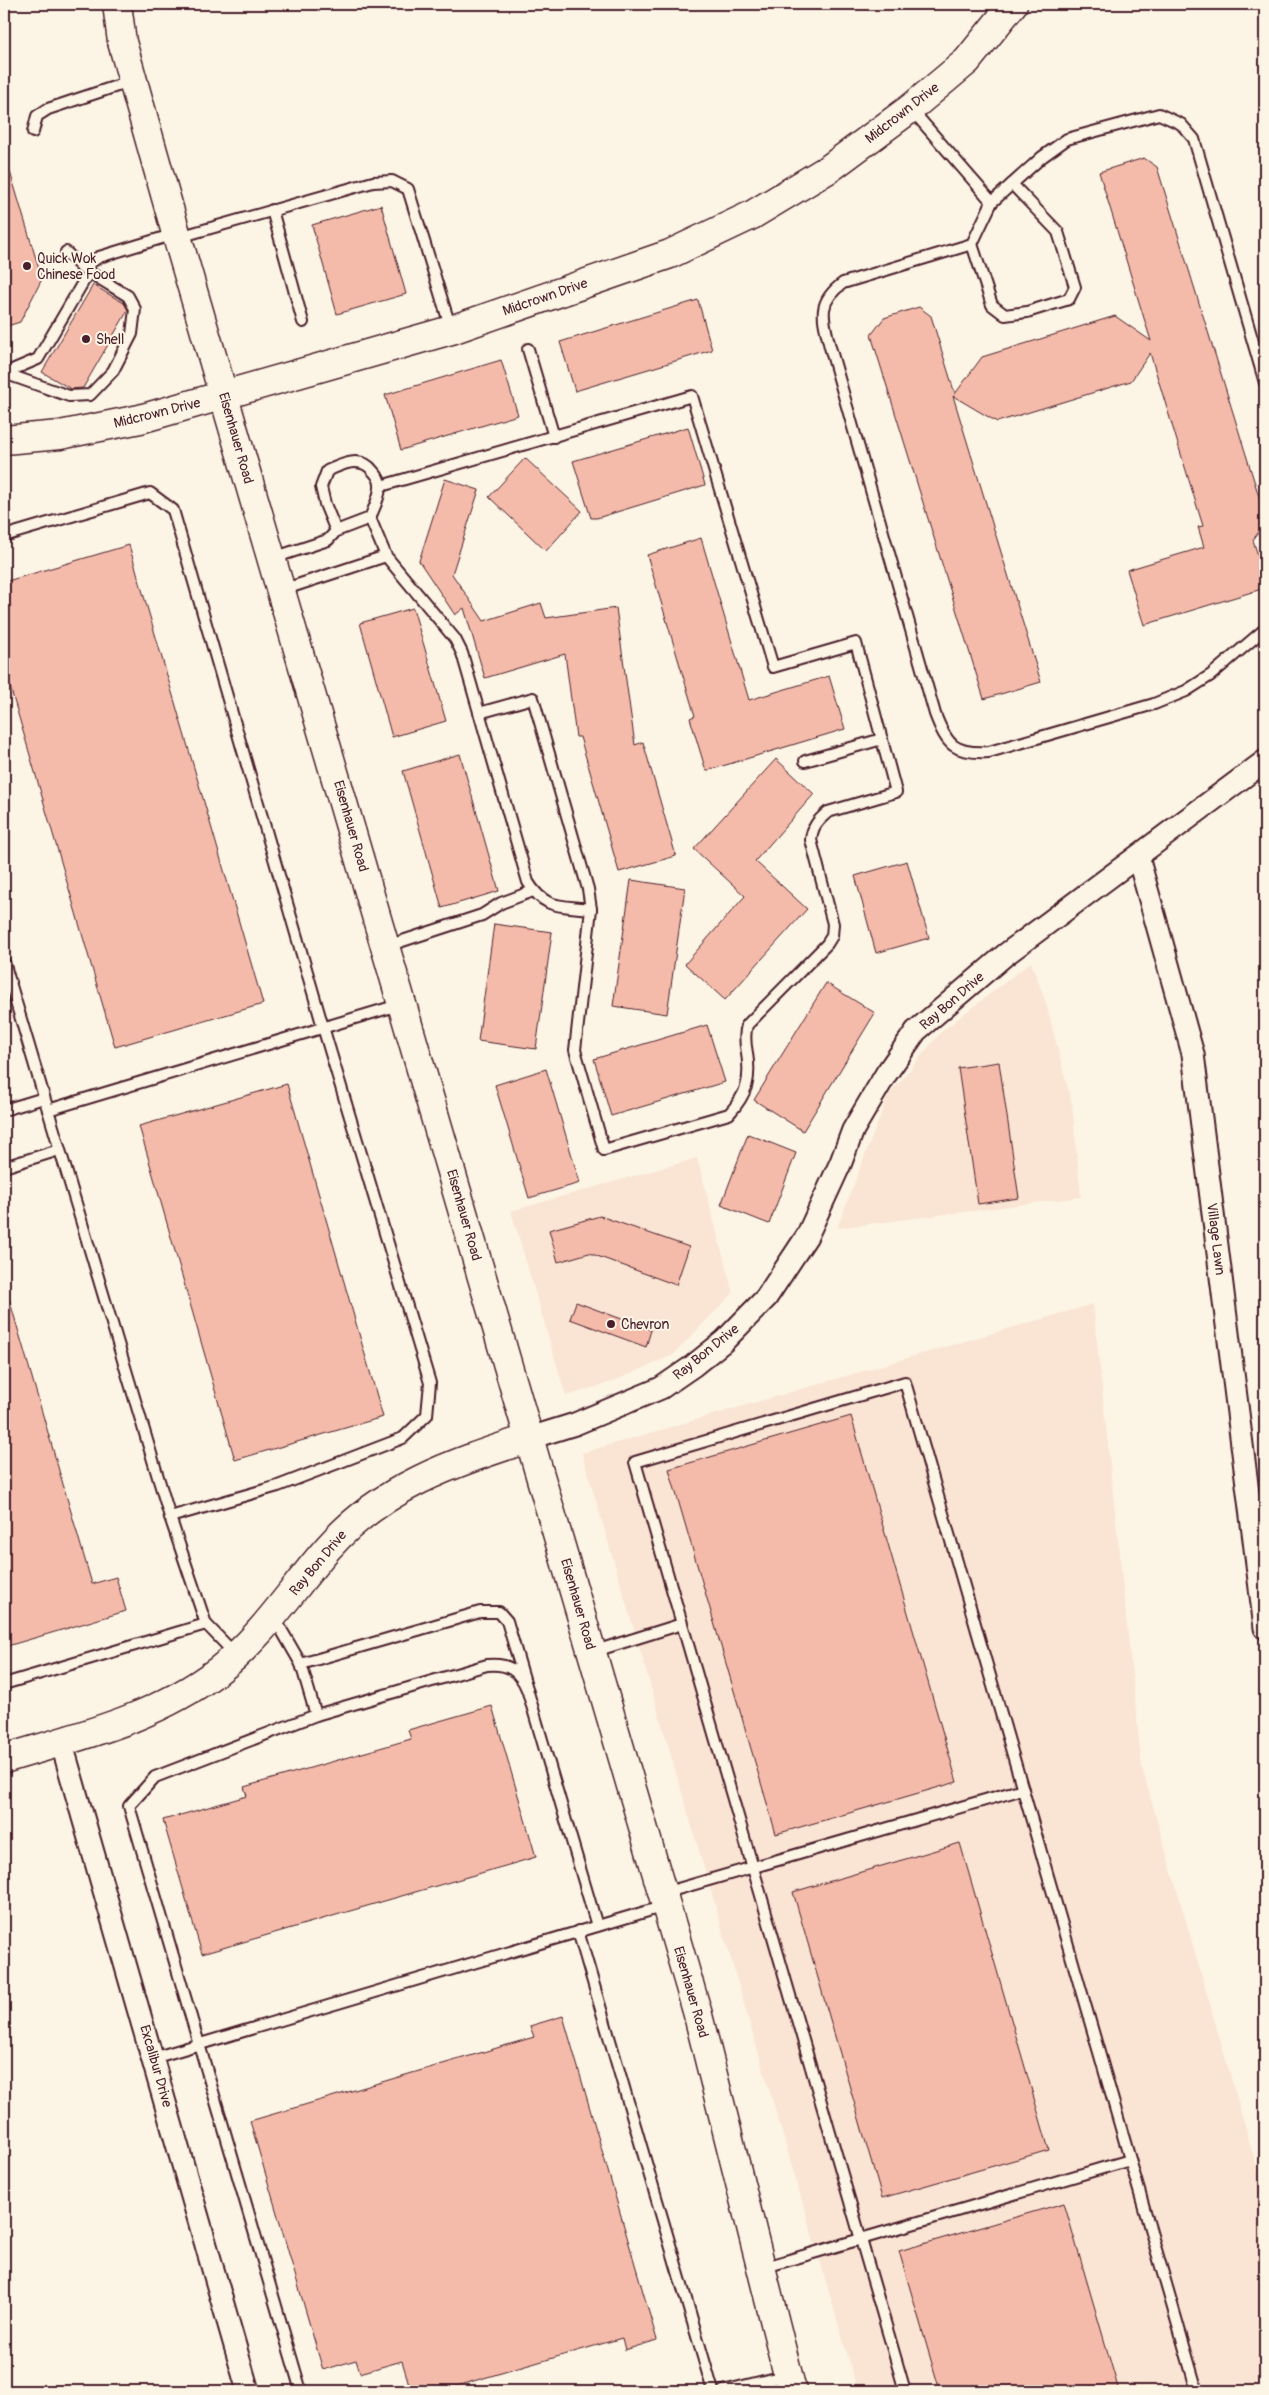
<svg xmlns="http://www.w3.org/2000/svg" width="1269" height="2395" font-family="Pangolin,sans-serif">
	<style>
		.built { fill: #fae4d3 }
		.building { fill: #f4bbaa; stroke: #4a1f2b }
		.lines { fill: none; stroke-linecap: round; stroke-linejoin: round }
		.lane-casing { stroke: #4a1f2b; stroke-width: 14 }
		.street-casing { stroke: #4a1f2b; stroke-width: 25 }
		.secondary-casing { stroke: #4a1f2b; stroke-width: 31 }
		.lane { stroke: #fcf5e5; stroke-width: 10 }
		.street { stroke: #fcf5e5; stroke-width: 21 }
		.secondary { stroke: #fcf5e5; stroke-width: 28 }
		.poi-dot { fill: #4a1f2b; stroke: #fcf5e5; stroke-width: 2 }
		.labels { text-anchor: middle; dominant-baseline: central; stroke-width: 4; stroke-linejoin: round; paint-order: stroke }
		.street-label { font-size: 14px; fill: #4a1f2b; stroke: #fcf5e5 }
		.poi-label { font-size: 14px; fill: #4a1f2b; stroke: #fcf5e5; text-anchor: start }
	</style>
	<rect width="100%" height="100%" fill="#fcf5e5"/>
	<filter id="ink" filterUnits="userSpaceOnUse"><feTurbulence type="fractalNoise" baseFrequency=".02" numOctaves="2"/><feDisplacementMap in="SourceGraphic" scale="10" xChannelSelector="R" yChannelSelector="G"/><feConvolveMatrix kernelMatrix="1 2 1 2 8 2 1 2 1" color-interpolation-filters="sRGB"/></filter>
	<g filter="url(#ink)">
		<g class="built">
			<path d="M 1031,962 L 1046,1003 L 1072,1104 L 1081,1197 L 837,1228 L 888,1096 L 941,1032 Z"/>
			<path d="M 697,1158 L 733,1293 L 673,1355 L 612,1382 L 566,1396 L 511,1211 Z"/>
			<path d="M 1093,1304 L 1142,1768 L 1265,2196 L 1265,2391 L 858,2391 L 582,1453 Z"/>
		</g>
		<g class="building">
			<path d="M 1144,158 L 1157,167 L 1265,516 L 1265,523 L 1253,540 L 1265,578 L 1265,588 L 1144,625 L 1127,570 L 1204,547 L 1198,527 L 1203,526 L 1150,353 L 1131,381 L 997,422 L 953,396 L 1041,682 L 984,699 L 871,335 L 884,318 L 919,307 L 931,316 L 955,394 L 982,357 L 1115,316 L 1151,341 L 1099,172 Z"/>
			<path d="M 4,165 L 8,165 L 42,279 L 20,322 L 4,327 Z"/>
			<path d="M 381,205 L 406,294 L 337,314 L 312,225 Z"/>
			<path d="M 93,285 L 124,303 L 128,310 L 83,388 L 71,389 L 42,372 Z"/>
			<path d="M 698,300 L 712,350 L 575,391 L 560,342 Z"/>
			<path d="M 501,360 L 518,415 L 401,450 L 385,395 Z"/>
			<path d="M 688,427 L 705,485 L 597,518 L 591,518 L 573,461 Z"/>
			<path d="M 525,458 L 582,511 L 546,551 L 489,497 Z"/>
			<path d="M 445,479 L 479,490 L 452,574 L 484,621 L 541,603 L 546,618 L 616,608 L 635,745 L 643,742 L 676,856 L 619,872 L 580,737 L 576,737 L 565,654 L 485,678 L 464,608 L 455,615 L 419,561 Z"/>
			<path d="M 701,538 L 749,700 L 829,676 L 845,729 L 706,771 L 690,718 L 695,716 L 647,555 Z"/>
			<path d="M 129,545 L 263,1004 L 115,1047 L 4,666 L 4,582 Z"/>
			<path d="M 413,608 L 446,721 L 392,737 L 360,623 Z"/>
			<path d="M 460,754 L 499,891 L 442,908 L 403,771 Z"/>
			<path d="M 776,759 L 814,794 L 755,861 L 807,909 L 725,1000 L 685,964 L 745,896 L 694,849 Z"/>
			<path d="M 907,861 L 929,938 L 876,953 L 855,876 Z"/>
			<path d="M 631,880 L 685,888 L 667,1014 L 613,1006 Z"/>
			<path d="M 494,924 L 552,932 L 536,1049 L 478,1041 Z"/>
			<path d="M 826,983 L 875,1013 L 803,1131 L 754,1100 Z"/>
			<path d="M 707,1025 L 725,1082 L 611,1116 L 594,1059 Z"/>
			<path d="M 999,1062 L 1019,1198 L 978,1204 L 958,1068 Z"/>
			<path d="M 546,1069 L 580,1183 L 529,1198 L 495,1085 Z"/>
			<path d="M 287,1084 L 383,1417 L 235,1460 L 139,1126 Z"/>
			<path d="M 748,1134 L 796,1153 L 769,1224 L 721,1205 Z"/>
			<path d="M 600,1216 L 689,1247 L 676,1285 L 589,1253 L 558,1262 L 549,1230 Z"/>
			<path d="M 8,1295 L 92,1584 L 116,1577 L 126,1611 L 4,1647 L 4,1296 Z"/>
			<path d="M 576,1302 L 651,1330 L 646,1347 L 570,1319 Z"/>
			<path d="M 851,1416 L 957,1782 L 776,1834 L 669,1469 Z"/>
			<path d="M 492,1706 L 536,1857 L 202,1954 L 163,1820 L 247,1796 L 244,1787 L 411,1739 L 408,1730 Z"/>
			<path d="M 960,1843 L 1049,2150 L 882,2198 L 793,1892 Z"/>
			<path d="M 563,2016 L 657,2340 L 625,2350 L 622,2338 L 439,2391 L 411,2391 L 402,2361 L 360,2373 L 356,2360 L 323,2370 L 250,2121 L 534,2037 L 530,2026 Z"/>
			<path d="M 1064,2203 L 1119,2391 L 940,2391 L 899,2251 Z"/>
		</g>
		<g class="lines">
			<defs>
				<g id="lane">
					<path d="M 911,109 L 992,202 L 1042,157 L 1067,139 L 1159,114 L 1181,124 L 1194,139 L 1265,383"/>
					<path d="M 33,132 L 37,116 L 48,109 L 132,81"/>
					<path d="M 992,202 L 972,244 L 843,283 C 816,303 823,318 830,347 L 935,714 C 947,746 955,754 989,752 L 1154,704 L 1186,691 L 1211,675 L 1265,629"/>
					<path d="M 272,210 L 303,322"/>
					<path d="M 179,237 L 373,182 L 392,181 L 408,189 L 451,329"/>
					<path d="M 972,244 L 992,305 L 1005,315 L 1027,312 L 1069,299 L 1075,287 L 1058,232 L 1012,184"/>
					<path d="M 66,252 L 82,268 L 99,257 L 175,234"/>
					<path d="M 528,349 L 554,437"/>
					<path d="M 4,373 L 69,396 L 90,395 L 113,371 L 132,334 L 135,309 L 128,296 L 82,268"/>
					<path d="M 5,373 L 38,359 L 89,272"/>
					<path d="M 381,486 L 692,396 L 773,667 L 856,643 L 896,792 L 828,812 C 818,820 812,827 811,840 L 833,924 L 832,936 L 827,944 L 747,1025 C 744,1035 745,1043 747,1053 C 751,1080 747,1094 729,1114 L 604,1150 L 575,1050 L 591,909 L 588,889 L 533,698 L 479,713"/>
					<path d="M 370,518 L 386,556 L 455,639 L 462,653 L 528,882 C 545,910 560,905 591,909"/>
					<path d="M 4,536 L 150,493 L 173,510 L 323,1027 L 430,1383 L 427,1415 L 403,1438 L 278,1486 L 170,1517"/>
					<path d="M 273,558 L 328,540 L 336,531 L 370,518 C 374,508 379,499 380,488 C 381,481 378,476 373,471 C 361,455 342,464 327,471 L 321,487 L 325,504 L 336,531"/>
					<path d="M 282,590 L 386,556"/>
					<path d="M 805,761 L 882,739"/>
					<path d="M 387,946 L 482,915 L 501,903 L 533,891"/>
					<path d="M 4,962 L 48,1110"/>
					<path d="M 4,1110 L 44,1098"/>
					<path d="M 4,1167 L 59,1150"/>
					<path d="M 274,1617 L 301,1664 L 480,1612 L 499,1612 L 507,1621 L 597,1926"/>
					<path d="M 592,1652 L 682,1624"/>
					<path d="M 236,1655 L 206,1624 L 170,1517 L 48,1110 L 402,1004"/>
					<path d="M 301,1664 L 316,1715"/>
					<path d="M 4,1684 L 206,1624"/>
					<path d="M 664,1893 L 1023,1789"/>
					<path d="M 578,1931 L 713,2391"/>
					<path d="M 153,2058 L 665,1906"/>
					<path d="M 762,2268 L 1130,2160"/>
					<path d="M 301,2391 L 129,1806 L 155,1777 L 316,1715 L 487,1665 C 508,1663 519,1670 527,1689"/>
					<path d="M 723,2391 L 788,2375"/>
					<path d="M 905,2391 L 635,1462 L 905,1382 L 1197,2391"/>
				</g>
				<g id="street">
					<path d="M 1138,857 L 1193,1054 L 1265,1628"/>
					<path d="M 530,1438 L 575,1424 L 661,1388 L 693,1366 L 724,1341 L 766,1298 L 807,1236 L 841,1162 L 853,1130 L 886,1074 L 916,1031 L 1005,955 L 1265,761"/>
					<path d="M 61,1741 L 248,2391"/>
				</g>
				<g id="secondary">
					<path d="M 117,4 L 122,42 L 176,233 L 697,2011 L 792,2391"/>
					<path d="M 4,440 L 60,435 L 140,419 L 451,330 L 670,254 L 752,215 L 830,168 L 911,108 L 967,61 L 1013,4"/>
					<path d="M 4,1759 C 79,1736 155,1719 219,1670 C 263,1636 291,1590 327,1549 C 382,1486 454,1463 530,1438"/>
				</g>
			</defs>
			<use href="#lane" class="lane-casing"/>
			<use href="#street" class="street-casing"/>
			<use href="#secondary" class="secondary-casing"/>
			<use href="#lane" class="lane"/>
			<use href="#street" class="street"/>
			<use href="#secondary" class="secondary"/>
		</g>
	</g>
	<g class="poi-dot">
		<circle cx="27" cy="266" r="5"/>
		<circle cx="86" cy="339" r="5"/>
		<circle cx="611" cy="1324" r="5"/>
	</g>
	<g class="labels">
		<g class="street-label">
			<text transform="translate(902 113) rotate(-38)">Midcrown Drive</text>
			<text transform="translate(545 297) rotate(-19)">Midcrown Drive</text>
			<text transform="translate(157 413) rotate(-14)">Midcrown Drive</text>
			<text transform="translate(236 438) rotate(74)">Eisenhauer Road</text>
			<text transform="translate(351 826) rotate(74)">Eisenhauer Road</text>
			<text transform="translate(952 1001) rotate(-41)">Ray Bon Drive</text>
			<text transform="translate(464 1215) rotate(74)">Eisenhauer Road</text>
			<text transform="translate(1216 1239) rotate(83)">Village Lawn</text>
			<text transform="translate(706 1352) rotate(-39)">Ray Bon Drive</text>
			<text transform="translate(318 1563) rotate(-50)">Ray Bon Drive</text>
			<text transform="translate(578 1604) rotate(74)">Eisenhauer Road</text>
			<text transform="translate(691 1992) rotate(74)">Eisenhauer Road</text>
			<text transform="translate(156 2066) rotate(74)">Excalibur Drive</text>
		</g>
		<g class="poi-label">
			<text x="37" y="258">Quick Wok<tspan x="37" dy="16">Chinese Food</tspan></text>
			<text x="96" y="339">Shell</text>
			<text x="621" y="1324">Chevron</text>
		</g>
	</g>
	<rect width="1269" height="2395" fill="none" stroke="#fcf5e5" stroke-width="20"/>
	<rect x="10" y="10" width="1249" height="2375" fill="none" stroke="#4a1f2b" stroke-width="2" filter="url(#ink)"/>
</svg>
